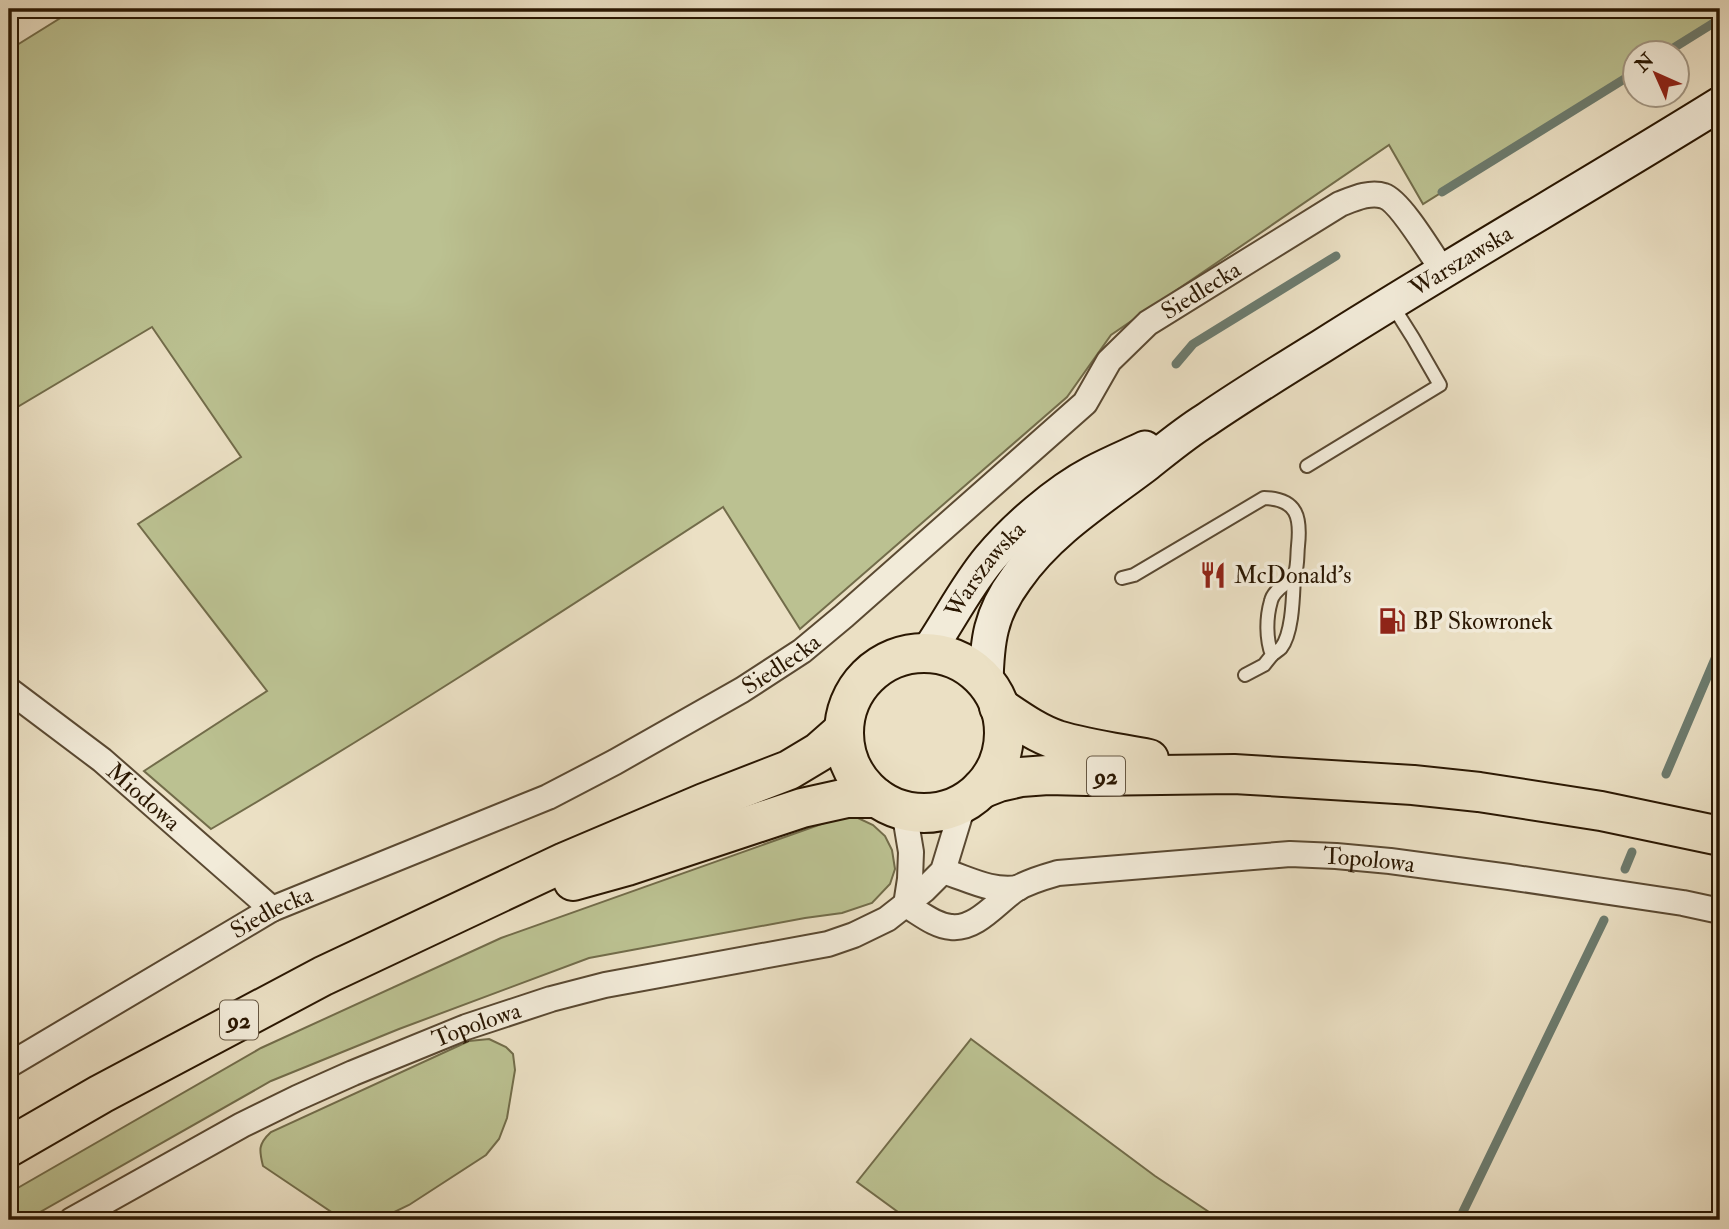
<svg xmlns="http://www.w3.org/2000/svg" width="1729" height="1229" font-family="'IM FELL Double Pica',serif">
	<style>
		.green { fill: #bbc191; stroke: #726c4a; stroke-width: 2 }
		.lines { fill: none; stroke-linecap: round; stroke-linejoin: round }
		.stream { stroke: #6c7b6e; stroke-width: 9 }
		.lane-casing { stroke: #5a4932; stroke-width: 16 }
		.street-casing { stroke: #5a4932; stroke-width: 28 }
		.secondary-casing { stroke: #2a1702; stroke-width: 37 }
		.primary-casing { stroke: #2a1702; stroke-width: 42 }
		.lane { stroke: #f2ebd9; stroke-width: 12 }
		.street { stroke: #f2ebd9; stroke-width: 24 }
		.secondary { stroke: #f2ebd9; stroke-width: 33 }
		.primary { stroke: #ebe0c4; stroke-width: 38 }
		.labels { text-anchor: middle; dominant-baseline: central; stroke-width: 7; stroke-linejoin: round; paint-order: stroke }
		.shield { fill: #f2ebd9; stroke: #665742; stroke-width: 2 }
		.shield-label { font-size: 23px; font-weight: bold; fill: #2a1702 }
		.street-label { font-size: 24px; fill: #2a1702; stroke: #f2ebd9 }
		.poi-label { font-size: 24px; fill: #2a1702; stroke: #f2ebd9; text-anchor: start }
	</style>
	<rect width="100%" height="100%" fill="#ebe0c4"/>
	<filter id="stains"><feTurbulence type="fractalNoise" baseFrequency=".00286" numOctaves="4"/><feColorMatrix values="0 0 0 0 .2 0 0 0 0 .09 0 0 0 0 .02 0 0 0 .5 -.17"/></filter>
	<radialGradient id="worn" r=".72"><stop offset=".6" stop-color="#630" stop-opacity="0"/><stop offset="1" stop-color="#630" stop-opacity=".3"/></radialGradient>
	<g class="green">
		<path d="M 75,9 L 1720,9 L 1720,19 L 1667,52 L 1634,52 L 1634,72 L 1423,204 L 1389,145 L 1111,335 L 1067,397 L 800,629 L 723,507 C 554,617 385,727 211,829 L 144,771 L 267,691 L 138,524 L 241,457 L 152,327 L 9,412 L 9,50 Z"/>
		<path d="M 844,816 L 858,818 L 873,825 L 885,836 L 892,850 L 895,869 L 890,884 L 872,903 L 842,913 L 805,918 L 589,958 L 399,1029 L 271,1081 L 26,1220 L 9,1220 L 9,1193 L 261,1048 L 501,938 Z"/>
		<path d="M 489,1039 L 506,1047 L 513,1054 L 515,1070 L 507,1118 L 499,1139 L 486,1155 L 409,1205 L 384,1217 L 358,1219 L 333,1213 L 263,1166 C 259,1150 258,1144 271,1132 L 469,1041 Z"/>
		<path d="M 971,1039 L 1155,1176 L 1221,1220 L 909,1220 L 857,1182 Z"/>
	</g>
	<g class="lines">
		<g class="stream">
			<path d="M 1667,52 L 1720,19"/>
			<path d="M 1442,192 L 1634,73"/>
			<path d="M 1176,364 L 1193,344 L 1336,256"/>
			<path d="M 1666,774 L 1720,647"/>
			<path d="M 1625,869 L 1632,852"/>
			<path d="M 1459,1220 L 1604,920"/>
		</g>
		<defs>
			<g id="lane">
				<path d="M 1307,466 L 1440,385 L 1413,338 L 1391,303"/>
				<path d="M 1122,578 L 1134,575 L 1264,498 C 1298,499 1301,518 1298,546 C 1297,554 1298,565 1295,573 C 1290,584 1274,588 1271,601 C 1266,618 1266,639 1272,655 L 1264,665 L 1245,675"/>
				<path d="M 1272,655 C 1273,654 1280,649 1281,648 C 1293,633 1293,594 1294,576"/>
			</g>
			<g id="street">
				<path id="s1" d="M 9,690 L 102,760 L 272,909"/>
				<path d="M 904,810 L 911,852 L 910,879 L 906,905"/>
				<path d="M 943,871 C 969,879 990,892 1018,888"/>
				<path id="s2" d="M 906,905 C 920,913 935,926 951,927 C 976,930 997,902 1016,889 C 1029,881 1044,877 1058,873 L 1290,854 L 1336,856 L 1390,861 L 1509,877 L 1683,903 L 1720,911"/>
				<path id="s3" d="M 9,1065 L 272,909 L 548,797 L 615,762 L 742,690 L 802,651 L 844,616 L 1085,403 L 1109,361 L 1148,323 L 1340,204 C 1353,199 1370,191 1384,196 C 1400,201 1432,255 1443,271"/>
				<path id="s4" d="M 72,1220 L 242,1125 L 297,1098 L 353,1073 L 466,1027 L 551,999 L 605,985 L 828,944 L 854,935 L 887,919 L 924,890 L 943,871 L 964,802"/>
			</g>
			<g id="secondary">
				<path id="s5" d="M 927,653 C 948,623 965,588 989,559 C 1015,528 1056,492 1092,473 C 1109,464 1128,456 1145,448"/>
				<path id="s6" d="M 986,683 C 987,641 990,614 1016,579 C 1049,531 1101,499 1147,464 C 1166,449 1185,433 1206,420 C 1244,394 1283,370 1322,346 C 1453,263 1588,186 1720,104"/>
			</g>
			<g id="primary">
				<circle cx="924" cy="733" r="80"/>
				<path d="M 999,707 C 1017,719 1036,733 1057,740 C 1087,749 1118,753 1149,759"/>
				<path d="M 981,789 L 999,782 L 1021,777 L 1048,775 L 1087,776 L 1234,774 L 1413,785 L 1479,792 L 1601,811 L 1720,836"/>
				<path d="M 573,881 L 627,866 L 802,808 L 847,798 L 877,798"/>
				<path d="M 9,1147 L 101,1094 L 323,976 L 565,862 L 704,803 L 789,770 L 819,752 L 844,730"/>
			</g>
		</defs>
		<use href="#lane" class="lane-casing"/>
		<use href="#street" class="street-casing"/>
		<use href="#secondary" class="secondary-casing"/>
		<use href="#primary" class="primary-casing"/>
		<use href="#lane" class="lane"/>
		<use href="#street" class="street"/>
		<use href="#secondary" class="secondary"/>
		<use href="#primary" class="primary"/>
	</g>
	<defs>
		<symbol id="restaurant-bare" viewBox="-9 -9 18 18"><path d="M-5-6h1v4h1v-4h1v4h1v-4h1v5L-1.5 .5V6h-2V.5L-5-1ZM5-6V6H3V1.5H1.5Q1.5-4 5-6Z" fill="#8f2418" stroke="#f2ebd9" stroke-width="2.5" paint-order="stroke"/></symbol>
		<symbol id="fuel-bare" viewBox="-9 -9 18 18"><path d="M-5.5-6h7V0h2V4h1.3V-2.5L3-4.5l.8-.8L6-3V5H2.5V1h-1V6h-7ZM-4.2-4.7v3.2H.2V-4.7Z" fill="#8f2418" stroke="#f2ebd9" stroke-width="2.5" paint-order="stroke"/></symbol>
	</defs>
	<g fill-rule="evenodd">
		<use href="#restaurant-bare" x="1194" y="556" width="38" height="38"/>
		<use href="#fuel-bare" x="1373" y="602" width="38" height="38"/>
	</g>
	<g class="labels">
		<g class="shield">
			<rect x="1087" y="756.5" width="38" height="39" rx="5"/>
			<rect x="220" y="1000.5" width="38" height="39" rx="5"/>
		</g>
		<g class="shield-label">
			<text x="1106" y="776">92</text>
			<text x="239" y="1020">92</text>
		</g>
		<g class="street-label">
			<text stroke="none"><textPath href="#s6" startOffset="660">Warszawska</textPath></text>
			<text stroke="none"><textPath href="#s3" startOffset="1438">Siedlecka</textPath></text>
			<text stroke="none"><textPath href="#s5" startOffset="102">Warszawska</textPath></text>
			<text stroke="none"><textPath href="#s3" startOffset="872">Siedlecka</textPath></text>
			<text stroke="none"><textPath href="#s1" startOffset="172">Miodowa</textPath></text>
			<text stroke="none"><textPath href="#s2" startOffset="485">Topolowa</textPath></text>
			<text stroke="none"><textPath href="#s3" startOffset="304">Siedlecka</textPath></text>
			<text stroke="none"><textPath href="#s4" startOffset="450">Topolowa</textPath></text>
		</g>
		<g class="poi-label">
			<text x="1234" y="575">McDonald's</text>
			<text x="1413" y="621">BP Skowronek</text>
		</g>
	</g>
	<rect width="1729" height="1229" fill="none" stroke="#ebe0c4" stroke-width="35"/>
	<rect x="10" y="10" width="1708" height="1208" fill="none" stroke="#2a1702" stroke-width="3.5"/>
	<rect x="18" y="18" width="1694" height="1194" fill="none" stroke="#2a1702" stroke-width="2"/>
	<g transform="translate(1656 74) rotate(315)"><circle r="33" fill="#f2ebd9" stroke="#a29683" stroke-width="2"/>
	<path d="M0-5L12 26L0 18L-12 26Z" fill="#8f2418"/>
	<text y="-10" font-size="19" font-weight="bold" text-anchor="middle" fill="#2a1702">N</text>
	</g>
	<rect width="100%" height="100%" filter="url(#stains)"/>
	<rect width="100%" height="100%" fill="url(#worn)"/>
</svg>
